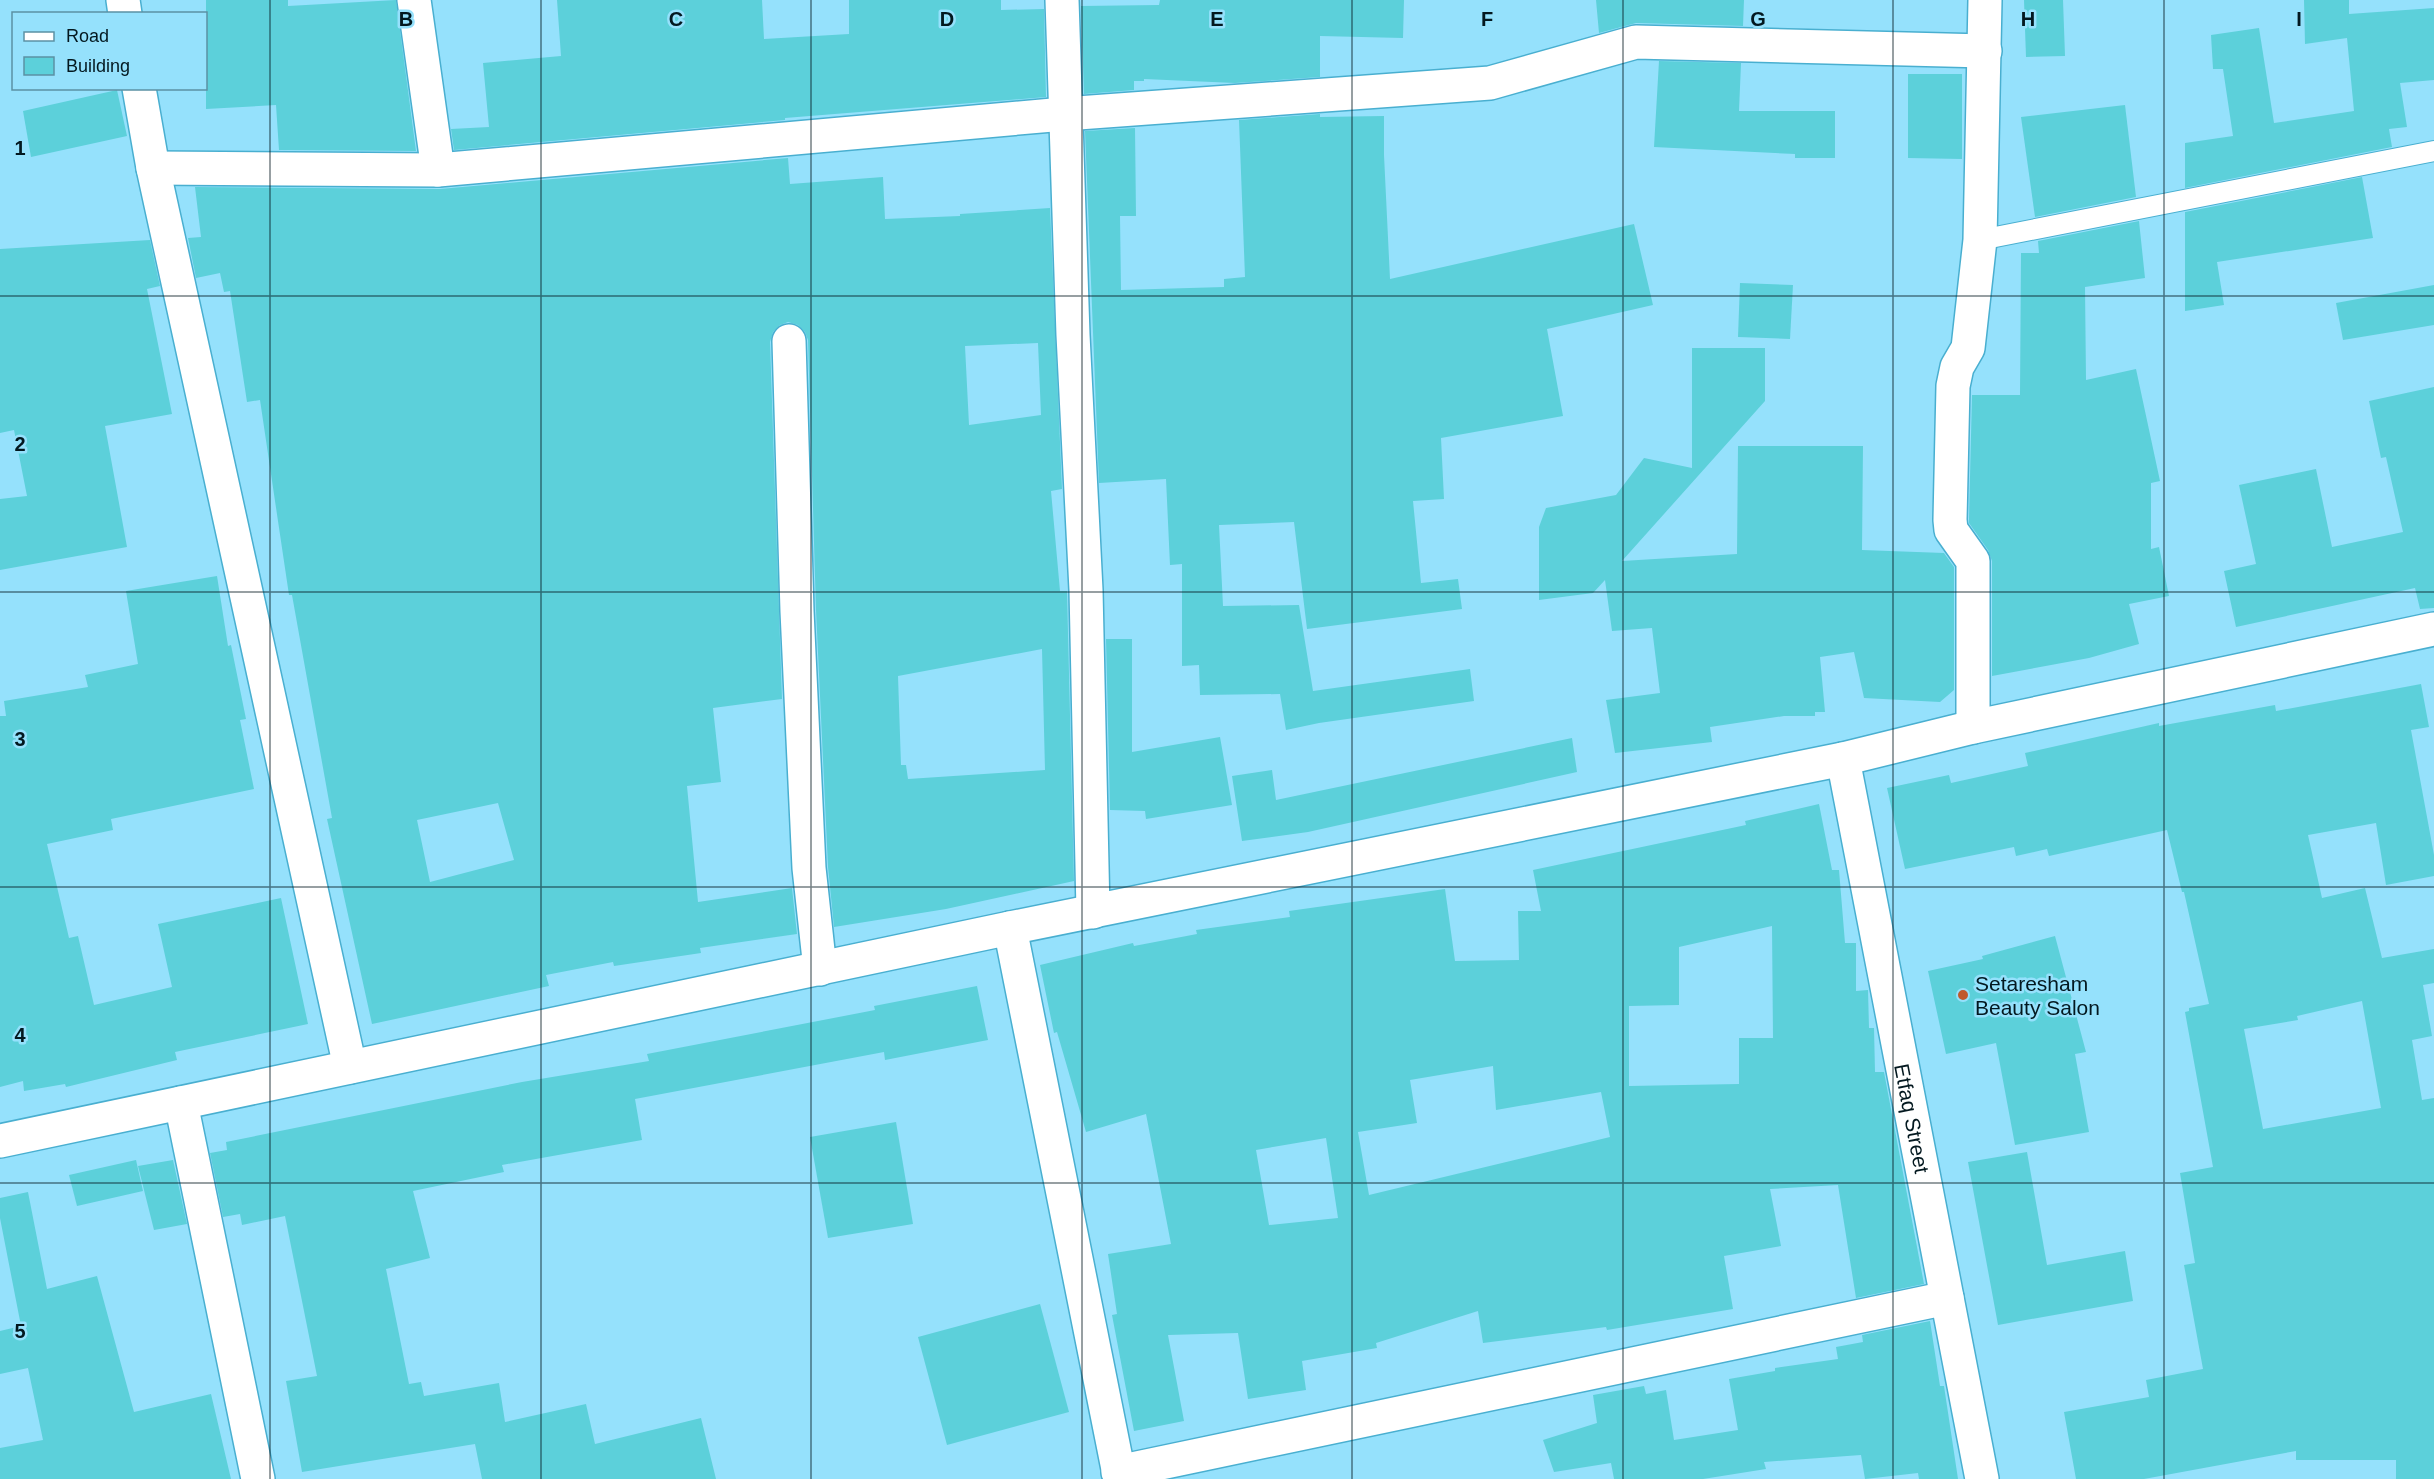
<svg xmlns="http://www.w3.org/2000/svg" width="2434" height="1479" font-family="Arial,sans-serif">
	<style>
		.building { fill: #5cd0da; fill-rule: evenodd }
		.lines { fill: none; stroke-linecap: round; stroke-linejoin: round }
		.lane-casing { stroke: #49afd0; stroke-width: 22 }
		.street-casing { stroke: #49afd0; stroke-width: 36 }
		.lane { stroke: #fff; stroke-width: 20 }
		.street { stroke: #fff; stroke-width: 33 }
		.grid { fill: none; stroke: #03181f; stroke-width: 1.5; stroke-opacity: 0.55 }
		.poi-dot { fill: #c0592c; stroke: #95e1fc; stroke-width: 2 }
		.labels { text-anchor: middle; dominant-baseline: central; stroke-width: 5; stroke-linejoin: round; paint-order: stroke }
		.poi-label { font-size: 21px; fill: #03181f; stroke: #95e1fc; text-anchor: start }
		.street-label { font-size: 21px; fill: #03181f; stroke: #95e1fc }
		.grid-label { font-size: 20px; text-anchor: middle; font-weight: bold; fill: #03181f; stroke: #95e1fc; stroke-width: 5; stroke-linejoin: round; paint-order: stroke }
	</style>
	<rect width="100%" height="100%" fill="#95e1fc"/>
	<g class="building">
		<path d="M 206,0 L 288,0 L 288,6 L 396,0 L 416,151 L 279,150 L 276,105 L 206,109 Z"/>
		<path d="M 557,0 L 762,0 L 764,39 L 849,34 L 849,0 L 1001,0 L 1001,10 L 1044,9 L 1046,97 L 785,118 L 785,120 L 454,150 L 451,129 L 489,127 L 483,63 L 561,56 Z"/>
		<path d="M 1160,0 L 1404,0 L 1403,38 L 1320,36 L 1320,77 L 1235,83 L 1144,79 L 1144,81 L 1134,81 L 1134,90 L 1084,94 L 1081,6 L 1159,5 Z"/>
		<path d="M 1596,0 L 1744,0 L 1743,26 L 1636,23 L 1599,33 Z"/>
		<path d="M 2024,0 L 2063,0 L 2065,56 L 2026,57 Z"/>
		<path d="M 2304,0 L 2349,0 L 2349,14 L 2434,8 L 2434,80 L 2400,83 L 2407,127 L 2389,129 L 2392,147 L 2185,188 L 2185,143 L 2233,136 L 2223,69 L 2213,69 L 2211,35 L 2259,28 L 2274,123 L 2354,111 L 2347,38 L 2305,44 Z"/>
		<path d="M 1659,61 L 1741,63 L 1739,111 L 1835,111 L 1835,158 L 1795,158 L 1795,154 L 1654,147 Z"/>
		<path d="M 1908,74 L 1962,74 L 1962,159 L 1908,158 Z"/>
		<path d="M 117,90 L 127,136 L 31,157 L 23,111 Z"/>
		<path d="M 2125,105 L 2136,197 L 2035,217 L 2021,117 Z"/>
		<path d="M 1320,114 L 1320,117 L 1384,116 L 1384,155 L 1390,279 L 1634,224 L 1653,305 L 1547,329 L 1563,416 L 1441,438 L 1444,499 L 1413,501 L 1421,583 L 1458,579 L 1462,609 L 1307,629 L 1294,522 L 1219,525 L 1223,606 L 1299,605 L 1313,691 L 1470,669 L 1474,701 L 1319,723 L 1286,730 L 1280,694 L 1200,695 L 1199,665 L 1182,666 L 1182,564 L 1170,565 L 1166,479 L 1099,483 L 1085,131 L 1135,128 L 1136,216 L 1120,216 L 1121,290 L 1224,287 L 1224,279 L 1245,277 L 1239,120 Z"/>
		<path d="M 788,158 L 790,184 L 883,177 L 885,219 L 960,216 L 960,214 L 1050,208 L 1062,489 L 1051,491 L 1060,591 L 1067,591 L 1074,881 L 946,909 L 834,927 L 828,867 L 816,610 L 808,340 L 805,332 L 798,325 L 788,322 L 780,325 L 773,332 L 770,342 L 782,699 L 713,708 L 721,782 L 687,786 L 698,902 L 792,888 L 797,934 L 700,948 L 701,953 L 614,966 L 613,962 L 546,975 L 549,986 L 372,1024 L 327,819 L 332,818 L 292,595 L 289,595 L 260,400 L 247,402 L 230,291 L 224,292 L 220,273 L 196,278 L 188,238 L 201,237 L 195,187 L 440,189 ZM 1038,343 L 1041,415 L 969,425 L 965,346 ZM 1042,649 L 1045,770 L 908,779 L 906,765 L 901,765 L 898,676 ZM 498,803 L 514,860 L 430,882 L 417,820 Z"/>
		<path d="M 2362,177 L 2373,238 L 2217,262 L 2224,305 L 2185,311 L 2185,212 Z"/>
		<path d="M 2139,221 L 2145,278 L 2085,287 L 2086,380 L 2136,369 L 2160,481 L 2151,483 L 2151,549 L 2159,547 L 2169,596 L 2129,604 L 2139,644 L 2089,658 L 1992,676 L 1992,561 L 1988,550 L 1969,523 L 1969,519 L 1972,395 L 2020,395 L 2021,253 L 2039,253 L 2038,241 Z"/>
		<path d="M 150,240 L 160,286 L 147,289 L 172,414 L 105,426 L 127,547 L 0,570 L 0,499 L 27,496 L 14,430 L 0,433 L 0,249 Z"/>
		<path d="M 1740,283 L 1793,285 L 1790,339 L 1738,337 Z"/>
		<path d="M 2434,285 L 2434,325 L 2343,340 L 2336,303 Z"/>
		<path d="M 1692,348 L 1765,348 L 1765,401 L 1622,561 L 1737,554 L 1738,446 L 1863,446 L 1862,550 L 1944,553 L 1954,567 L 1954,690 L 1940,702 L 1864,698 L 1854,652 L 1820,657 L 1825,712 L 1815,712 L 1815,716 L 1784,716 L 1710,727 L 1712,742 L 1615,753 L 1606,700 L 1660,693 L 1652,628 L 1612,631 L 1605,580 L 1593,593 L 1539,600 L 1539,527 L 1546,508 L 1616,495 L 1644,458 L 1692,468 Z"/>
		<path d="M 2434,387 L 2434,608 L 2420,609 L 2415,588 L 2236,627 L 2224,571 L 2256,564 L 2239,485 L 2316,469 L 2332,547 L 2403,532 L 2386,457 L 2381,458 L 2369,401 Z"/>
		<path d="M 217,576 L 228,646 L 231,645 L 246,719 L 240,720 L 254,789 L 111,819 L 113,830 L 47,844 L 69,938 L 78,936 L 94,1005 L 172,987 L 158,924 L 281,898 L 308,1024 L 175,1052 L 177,1060 L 66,1087 L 65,1084 L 24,1091 L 23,1081 L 0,1087 L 0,716 L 6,716 L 4,701 L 88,687 L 85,675 L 138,664 L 126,591 Z"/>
		<path d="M 1106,639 L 1132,639 L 1132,752 L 1220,737 L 1232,805 L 1146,819 L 1145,811 L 1110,810 Z"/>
		<path d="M 2421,684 L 2429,727 L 2411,730 L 2434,855 L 2434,876 L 2386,885 L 2376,823 L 2308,835 L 2322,898 L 2365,888 L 2382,958 L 2434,949 L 2434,983 L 2423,985 L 2432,1036 L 2412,1040 L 2422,1100 L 2434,1098 L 2434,1479 L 2396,1479 L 2396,1460 L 2296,1460 L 2296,1451 L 2144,1479 L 2076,1479 L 2064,1412 L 2149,1397 L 2146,1380 L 2203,1369 L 2184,1265 L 2195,1263 L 2180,1173 L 2213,1167 L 2185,1012 L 2189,1011 L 2189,1008 L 2209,1004 L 2184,892 L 2182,892 L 2167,830 L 2049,856 L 2047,849 L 2016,856 L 2014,847 L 1905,869 L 1887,788 L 1949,775 L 1951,783 L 2028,766 L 2025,753 L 2159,723 L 2159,726 L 2275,705 L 2276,711 ZM 2362,1001 L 2381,1108 L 2263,1129 L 2244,1029 L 2298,1020 L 2297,1016 Z"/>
		<path d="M 1572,738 L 1577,772 L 1308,832 L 1242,841 L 1232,776 L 1272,770 L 1276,800 Z"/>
		<path d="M 1819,804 L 1832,870 L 1839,870 L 1845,943 L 1856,943 L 1856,991 L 1868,990 L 1869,1028 L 1874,1028 L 1875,1072 L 1884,1072 L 1924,1284 L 1856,1298 L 1838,1185 L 1770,1189 L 1781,1246 L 1724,1256 L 1733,1309 L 1607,1330 L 1606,1327 L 1483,1343 L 1478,1311 L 1376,1343 L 1377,1348 L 1302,1361 L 1306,1390 L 1248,1399 L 1238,1333 L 1168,1335 L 1184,1421 L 1134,1431 L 1112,1315 L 1117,1314 L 1108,1254 L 1171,1244 L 1146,1114 L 1086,1132 L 1057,1032 L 1054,1033 L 1040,965 L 1133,943 L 1134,946 L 1197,934 L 1196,930 L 1290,917 L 1289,911 L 1445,889 L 1455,961 L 1519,960 L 1518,911 L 1541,911 L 1533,870 L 1746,825 L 1745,821 ZM 1772,926 L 1773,1038 L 1739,1038 L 1739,1084 L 1629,1086 L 1629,1006 L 1679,1005 L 1679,947 ZM 1493,1066 L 1496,1110 L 1601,1092 L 1610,1137 L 1369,1195 L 1358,1132 L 1417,1123 L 1410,1080 ZM 1326,1138 L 1338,1218 L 1269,1225 L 1256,1150 Z"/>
		<path d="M 2055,936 L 2086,1052 L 2075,1054 L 2089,1132 L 2015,1145 L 1996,1043 L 1946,1054 L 1928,971 L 1983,959 L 1982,956 Z"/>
		<path d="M 977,986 L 988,1040 L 885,1060 L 884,1052 L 635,1099 L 642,1140 L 502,1165 L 504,1172 L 413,1191 L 430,1258 L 386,1269 L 409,1384 L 421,1382 L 424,1396 L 499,1383 L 505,1422 L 586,1404 L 595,1444 L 701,1418 L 716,1479 L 482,1479 L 475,1444 L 302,1472 L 286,1381 L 317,1376 L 285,1216 L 242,1225 L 240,1214 L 223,1217 L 210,1153 L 227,1150 L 226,1142 L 522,1082 L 649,1061 L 647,1054 L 875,1010 L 874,1006 Z"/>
		<path d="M 896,1122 L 913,1224 L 828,1238 L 810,1137 Z"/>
		<path d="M 2027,1152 L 2047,1265 L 2125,1251 L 2133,1301 L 1998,1325 L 1968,1162 Z"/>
		<path d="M 136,1160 L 143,1191 L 77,1206 L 69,1175 Z"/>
		<path d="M 173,1160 L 187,1224 L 154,1230 L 138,1166 Z"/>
		<path d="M 28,1192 L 47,1289 L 97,1276 L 134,1412 L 211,1394 L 231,1479 L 0,1479 L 0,1448 L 43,1440 L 28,1368 L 0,1374 L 0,1331 L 21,1326 L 0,1218 L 0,1198 Z"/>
		<path d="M 1040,1304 L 1069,1412 L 947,1445 L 918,1337 Z"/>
		<path d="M 1930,1321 L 1940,1386 L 1944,1386 L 1958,1479 L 1919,1479 L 1918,1473 L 1865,1479 L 1861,1455 L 1764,1462 L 1766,1469 L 1703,1479 L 1614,1479 L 1611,1463 L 1554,1472 L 1543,1440 L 1597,1423 L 1593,1395 L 1644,1386 L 1646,1394 L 1666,1390 L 1674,1440 L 1738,1430 L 1729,1379 L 1775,1371 L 1775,1368 L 1838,1359 L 1836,1347 L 1863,1342 L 1862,1335 Z"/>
	</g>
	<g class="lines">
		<defs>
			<path id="lane" d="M 1980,240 L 2434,151"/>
			<g id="street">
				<path d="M 123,0 L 125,14"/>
				<path d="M 414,0 L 438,170"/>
				<path d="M 1062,0 L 1073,335 L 1086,590 L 1093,912"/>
				<path d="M 139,88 L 153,168 L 350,1067"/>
				<path d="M 153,168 L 438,170 L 1064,114 L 1490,83 L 1636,42 L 1985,51"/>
				<path d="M 789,341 L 797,611 L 809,868 L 820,969"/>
				<path d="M 1973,727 L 1973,561 L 1951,530 L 1950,520 L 1953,386 L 1957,367 L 1968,348 L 1980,240 L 1985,0"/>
				<path id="s1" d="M 1843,759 L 1982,1479"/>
				<path d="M 1010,928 L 1120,1479"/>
				<path d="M 181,1103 L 258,1479"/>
				<path d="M 0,1141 L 1010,928 L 1843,759 L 1973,727 L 2434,629"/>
				<path d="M 1118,1472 L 1947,1298"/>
			</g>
		</defs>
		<use href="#lane" class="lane-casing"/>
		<use href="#street" class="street-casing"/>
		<use href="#lane" class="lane"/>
		<use href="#street" class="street"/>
	</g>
	<path class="grid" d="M 270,0 L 270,1479M 541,0 L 541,1479M 811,0 L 811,1479M 1082,0 L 1082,1479M 1352,0 L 1352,1479M 1623,0 L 1623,1479M 1893,0 L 1893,1479M 2164,0 L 2164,1479M 0,296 L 2434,296M 0,592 L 2434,592M 0,887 L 2434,887M 0,1183 L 2434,1183"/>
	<circle class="poi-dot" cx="1963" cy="995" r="6"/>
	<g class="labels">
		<g class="poi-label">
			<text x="1975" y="983">Setaresham<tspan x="1975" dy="24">Beauty Salon</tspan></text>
		</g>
		<g class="street-label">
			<text stroke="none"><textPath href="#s1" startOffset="366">Etfaq Street</textPath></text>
		</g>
	</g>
	<g class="grid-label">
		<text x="406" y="26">B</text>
		<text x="676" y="26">C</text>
		<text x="947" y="26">D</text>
		<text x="1217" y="26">E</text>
		<text x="1487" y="26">F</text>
		<text x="1758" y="26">G</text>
		<text x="2028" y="26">H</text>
		<text x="2299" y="26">I</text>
		<text x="20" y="155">1</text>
		<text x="20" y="451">2</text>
		<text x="20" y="746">3</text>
		<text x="20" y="1042">4</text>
		<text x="20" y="1338">5</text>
	</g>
	<rect x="12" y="12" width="195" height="78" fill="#95e1fc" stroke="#5b91a4" stroke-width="1.5"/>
	<rect x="24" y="32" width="30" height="9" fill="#ffffff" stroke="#5b91a4" stroke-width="1.5"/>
	<text x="66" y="42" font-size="18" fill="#03181f">Road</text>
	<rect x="24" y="57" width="30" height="18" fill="#5cd0da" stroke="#5b91a4" stroke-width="1.5"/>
	<text x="66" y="72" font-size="18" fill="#03181f">Building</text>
</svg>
